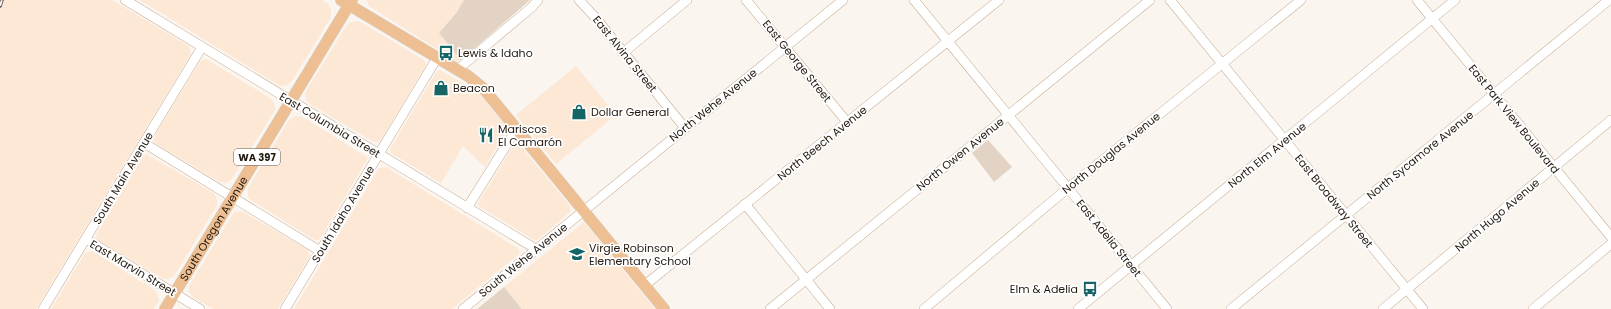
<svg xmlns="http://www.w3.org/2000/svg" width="1611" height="309" font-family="Poppins,sans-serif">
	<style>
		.built { fill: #fde8d5 }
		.green { fill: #e3d3c5 }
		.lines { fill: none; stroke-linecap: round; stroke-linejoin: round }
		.minor-casing { stroke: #c7ab93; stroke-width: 10 }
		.major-casing { stroke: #d3d1cf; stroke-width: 12 }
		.minor { stroke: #fff; stroke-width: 9 }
		.major { stroke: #eebf92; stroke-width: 11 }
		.rail-casing { stroke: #4c433a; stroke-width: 3.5 }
		.rail { stroke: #fff; stroke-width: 2; stroke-dasharray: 6; stroke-linecap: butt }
		.labels { text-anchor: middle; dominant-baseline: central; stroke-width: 3.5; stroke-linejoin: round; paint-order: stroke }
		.shield { fill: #fff; stroke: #645d57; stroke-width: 1 }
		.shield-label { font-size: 10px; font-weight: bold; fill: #22180f }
		.poi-label { font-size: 11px; fill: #22180f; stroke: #fff; text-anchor: start }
		.street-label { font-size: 11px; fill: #22180f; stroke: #fff }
	</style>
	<rect width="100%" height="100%" fill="#fbf5f0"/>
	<g class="built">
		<path d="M 0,0 L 112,0 L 189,46 L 191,54 L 36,309 L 0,309 Z"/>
		<path d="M 140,0 L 322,0 L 327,3 L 331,9 L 331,17 L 292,81 L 287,85 L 280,86 Z"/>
		<path d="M 366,0 L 464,0 L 457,12 L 439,33 L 461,60 L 456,61 L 369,6 Z"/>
		<path d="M 359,21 L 424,60 L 426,65 L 380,141 L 374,142 L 308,103 L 305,96 L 306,91 L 347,25 L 352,22 Z"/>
		<path d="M 206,59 L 270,98 L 274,103 L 275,110 L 232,179 L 226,183 L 220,182 L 155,143 L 154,137 L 201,60 Z"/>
		<path d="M 576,66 L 616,115 L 556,164 L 516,115 Z"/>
		<path d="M 440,70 L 471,88 L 480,94 L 507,128 L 507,131 L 485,167 L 463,146 L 441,183 L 391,153 L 390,149 L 437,71 Z"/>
		<path d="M 295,116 L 303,117 L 367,157 L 367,160 L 319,240 L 315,240 L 251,200 L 248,196 L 248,188 L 289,120 Z"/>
		<path d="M 517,144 L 520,145 L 570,206 L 570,212 L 536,241 L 477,205 L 513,146 Z"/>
		<path d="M 146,154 L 214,193 L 217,199 L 217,205 L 174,276 L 168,279 L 162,278 L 97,240 L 96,235 L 143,157 Z"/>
		<path d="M 386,167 L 519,249 L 520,253 L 452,309 L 294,309 L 379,168 Z"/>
		<path d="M 241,211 L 245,213 L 308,250 L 310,256 L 278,309 L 213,309 L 193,297 L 189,292 L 189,286 L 232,215 L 235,212 Z"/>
		<path d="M 584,222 L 655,309 L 522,309 L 504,287 Z"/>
		<path d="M 92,251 L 156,291 L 159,300 L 154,309 L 51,309 L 85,253 Z"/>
	</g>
	<g class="green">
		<path d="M 464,0 L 530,0 L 461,60 L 439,33 L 457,12 Z"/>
		<path d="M 988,140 L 1012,167 L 994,182 L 972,153 Z"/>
		<path d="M 504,287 L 522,309 L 477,309 Z"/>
	</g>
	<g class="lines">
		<defs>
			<g id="minor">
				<path d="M 125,0 L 536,249"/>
				<path d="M 579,0 L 594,16 L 685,128"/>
				<path d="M 746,0 L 847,122"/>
				<path d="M 914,0 L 1167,309"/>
				<path d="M 1170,0 L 1423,309"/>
				<path d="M 1417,0 L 1611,237"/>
				<path d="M 623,53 L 687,0"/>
				<path d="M 457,70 L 532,7 L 538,0"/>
				<path d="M 144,143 L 320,251"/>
				<path d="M 745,204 L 830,309"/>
				<path d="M 467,208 L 517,128"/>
				<path d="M 86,239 L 200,309"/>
				<path d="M 645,285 L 999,0"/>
				<path d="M 43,309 L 202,47"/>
				<path d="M 285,309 L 437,58"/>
				<path d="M 463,309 L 843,0"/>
				<path d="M 770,309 L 1150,0"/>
				<path d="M 924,309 L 1068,188 L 1301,0"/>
				<path d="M 1078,309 L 1455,0"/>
				<path d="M 1231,309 L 1609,0"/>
				<path d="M 1383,309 L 1611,120"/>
				<path d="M 1533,309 L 1611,244"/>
			</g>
			<g id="major">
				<path d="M 341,0 L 468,76 L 483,88 L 664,309"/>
				<path id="s1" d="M 165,309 L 352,0"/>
			</g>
		</defs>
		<use href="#minor" class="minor-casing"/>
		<use href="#major" class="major-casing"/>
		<use href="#minor" class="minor"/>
		<use href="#major" class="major"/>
		<defs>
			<path id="rail" d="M 0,6 L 2,0"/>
		</defs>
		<use href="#rail" class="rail-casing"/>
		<use href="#rail" class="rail"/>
	</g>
	<defs>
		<symbol id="bus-bare" viewBox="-9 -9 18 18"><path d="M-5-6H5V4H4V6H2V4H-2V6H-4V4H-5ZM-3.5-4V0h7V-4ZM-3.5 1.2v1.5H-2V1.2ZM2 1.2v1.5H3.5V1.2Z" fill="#156567" stroke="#fff" stroke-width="2.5" paint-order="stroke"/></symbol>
		<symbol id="shop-bare" viewBox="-9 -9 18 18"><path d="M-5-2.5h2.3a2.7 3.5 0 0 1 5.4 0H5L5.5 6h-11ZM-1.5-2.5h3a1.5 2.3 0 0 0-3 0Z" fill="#156567" stroke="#fff" stroke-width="2.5" paint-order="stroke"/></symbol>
		<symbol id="restaurant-bare" viewBox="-9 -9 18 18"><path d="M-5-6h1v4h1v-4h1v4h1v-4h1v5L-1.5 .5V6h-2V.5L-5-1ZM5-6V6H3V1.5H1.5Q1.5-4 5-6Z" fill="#156567" stroke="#fff" stroke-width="2.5" paint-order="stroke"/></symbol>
		<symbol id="school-bare" viewBox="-9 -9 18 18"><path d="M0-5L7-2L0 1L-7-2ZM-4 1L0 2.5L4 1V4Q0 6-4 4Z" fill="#156567" stroke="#fff" stroke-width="2.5" paint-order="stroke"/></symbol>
	</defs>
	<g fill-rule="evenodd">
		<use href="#bus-bare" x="435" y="42" width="22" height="22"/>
		<use href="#shop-bare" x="430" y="77" width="22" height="22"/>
		<use href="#shop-bare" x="568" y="101" width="22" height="22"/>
		<use href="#restaurant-bare" x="475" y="124" width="22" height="22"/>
		<use href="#school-bare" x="566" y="243" width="22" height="22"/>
		<use href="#bus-bare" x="1079" y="278" width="22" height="22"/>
	</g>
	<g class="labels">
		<rect class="shield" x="234" y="149" width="46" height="16" rx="3"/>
		<g class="shield-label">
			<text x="257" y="157">WA 397</text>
		</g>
		<g class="poi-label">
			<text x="458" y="53">Lewis &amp; Idaho</text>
			<text x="453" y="88">Beacon</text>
			<text x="591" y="112">Dollar General</text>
			<text x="498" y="129">Mariscos<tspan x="498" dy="13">El Camarón</tspan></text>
			<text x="589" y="248">Virgie Robinson<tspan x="589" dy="13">Elementary School</tspan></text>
			<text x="1078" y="289" text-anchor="end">Elm &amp; Adelia</text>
		</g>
		<g class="street-label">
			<text transform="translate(625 54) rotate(51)">East Alvina Street</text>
			<text transform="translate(797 61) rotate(51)">East George Street</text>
			<text transform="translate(713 105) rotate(-39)">North Wehe Avenue</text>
			<text transform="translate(1514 119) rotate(51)">East Park View Boulevard</text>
			<text transform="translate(330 125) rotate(31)">East Columbia Street</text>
			<text transform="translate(822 143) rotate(-39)">North Beech Avenue</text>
			<text transform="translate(1111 153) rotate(-39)">North Douglas Avenue</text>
			<text transform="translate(960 154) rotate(-39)">North Owen Avenue</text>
			<text transform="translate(1267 155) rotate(-39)">North Elm Avenue</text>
			<text transform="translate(1420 155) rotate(-39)">North Sycamore Avenue</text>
			<text transform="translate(123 178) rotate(-59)">South Main Avenue</text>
			<text transform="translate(1334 201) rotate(51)">East Broadway Street</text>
			<text transform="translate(343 214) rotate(-59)">South Idaho Avenue</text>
			<text transform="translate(1497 215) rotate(-40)">North Hugo Avenue</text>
			<text stroke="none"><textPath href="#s1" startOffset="94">South Oregon Avenue</textPath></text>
			<text transform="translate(1109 238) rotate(51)">East Adelia Street</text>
			<text transform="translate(523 260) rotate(-39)">South Wehe Avenue</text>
			<text transform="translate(133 268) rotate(31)">East Marvin Street</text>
		</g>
	</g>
</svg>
